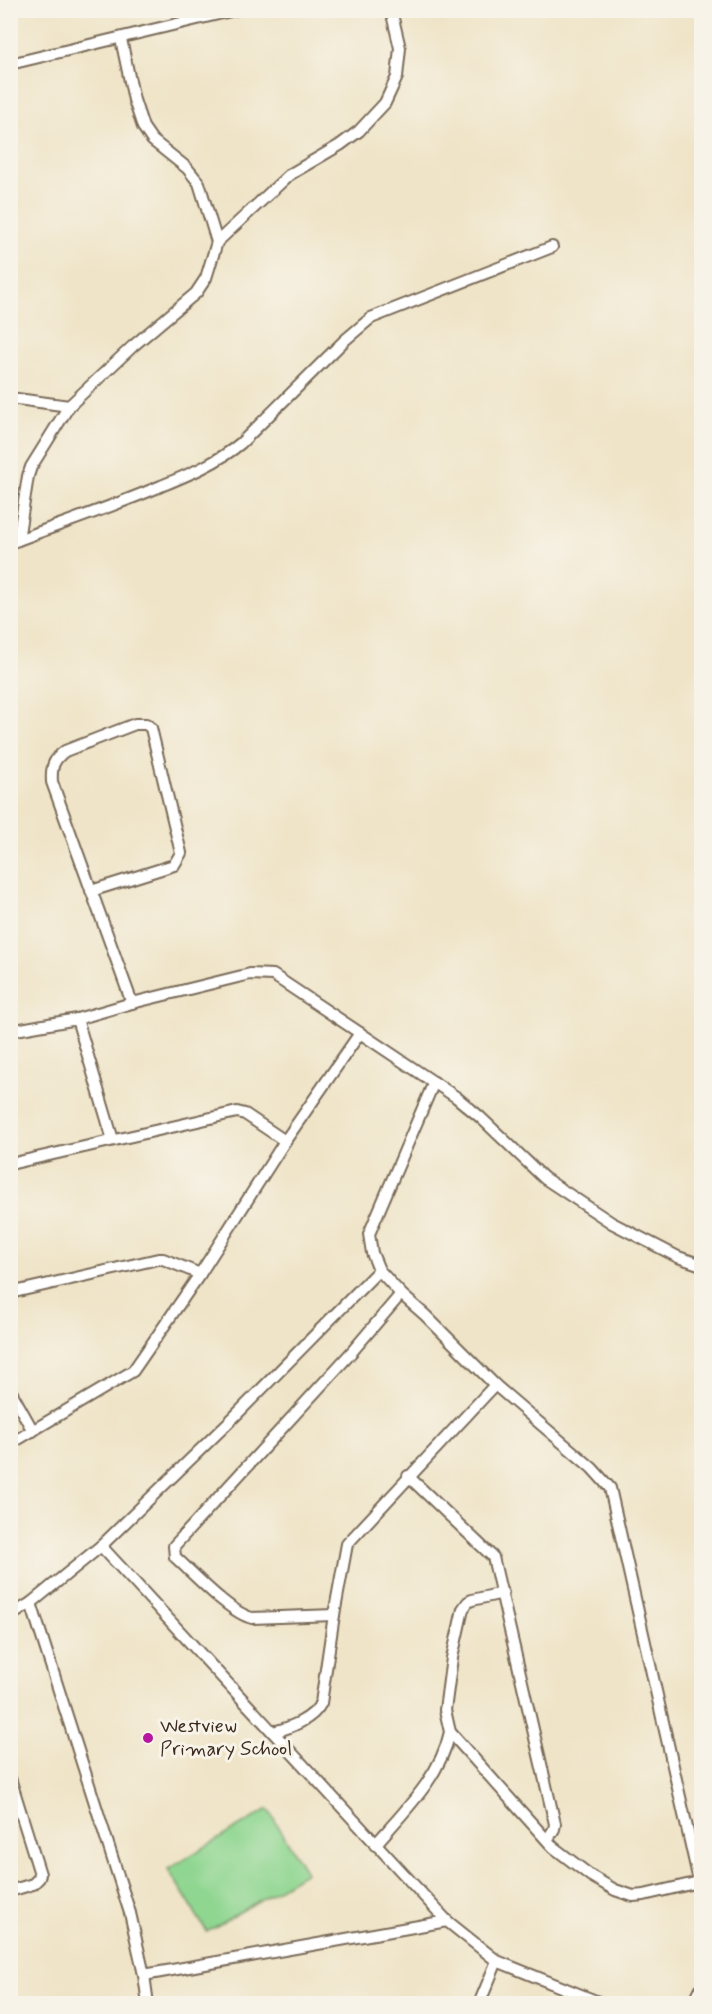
<svg xmlns="http://www.w3.org/2000/svg" width="712" height="2014" font-family="Mynerve,sans-serif">
	<style>
		.green { fill: #8fd691; stroke: #658058; stroke-width: 1.5 }
		.lines { fill: none; stroke-linecap: round; stroke-linejoin: round }
		.minor-casing { stroke: #7a6b59; stroke-width: 14 }
		.minor { stroke: #fff; stroke-width: 10 }
		.poi-dot { fill: #b5179e; stroke: #f7f3e8; stroke-width: 2 }
		.labels { text-anchor: middle; dominant-baseline: central; stroke-width: 6; stroke-linejoin: round; paint-order: stroke }
		.poi-label { font-size: 20px; fill: #3b2a1e; stroke: #f7f3e8; text-anchor: start }
	</style>
	<rect width="100%" height="100%" fill="#f7f3e8"/>
	<filter id="ink" filterUnits="userSpaceOnUse"><feTurbulence type="fractalNoise" baseFrequency=".0167" numOctaves="2"/><feDisplacementMap in="SourceGraphic" scale="12" xChannelSelector="R" yChannelSelector="G"/><feConvolveMatrix kernelMatrix="1 2 1 2 8 2 1 2 1" color-interpolation-filters="sRGB"/></filter>
	<filter id="wash" filterUnits="userSpaceOnUse"><feTurbulence type="fractalNoise" baseFrequency=".008" numOctaves="4" result="noise"/><feDisplacementMap in="SourceGraphic" scale="24" xChannelSelector="R" yChannelSelector="G"/><feGaussianBlur stdDeviation="1.35" result="paint"/><feColorMatrix in="noise" values="0 0 0 0 0 0 0 0 0 0 0 0 0 0 0 0 0 1.4 0 .05"/><feComposite in="paint" operator="in"/></filter>
	<g filter="url(#wash)">
		<rect width="100%" height="100%" fill="#efe4c7"/>
		<path class="green" d="M 268,1809 L 306,1872 L 207,1932 L 168,1869 Z"/>
	</g>
	<g filter="url(#ink)">
		<g class="lines">
			<defs>
				<g id="minor">
					<path d="M 121,39 L 134,100 L 143,127 L 152,140 L 187,168 L 199,183 L 217,242"/>
					<path d="M 10,64 L 235,10"/>
					<path d="M 10,398 L 69,406"/>
					<path d="M 18,540 L 28,476 L 31,467 L 69,406 L 133,346 L 196,293 L 206,278 L 217,242 L 289,175 L 340,145 L 359,131 L 385,103 L 397,77 L 400,48 L 391,10"/>
					<path d="M 10,543 C 60,524 112,507 161,486 C 190,474 217,463 241,443 L 345,340 L 371,318 L 552,247"/>
					<path d="M 91,891 L 174,865 L 181,853 L 151,728 L 146,724 L 135,724 L 65,751 C 53,760 51,767 52,782 L 132,1003"/>
					<path d="M 77,1019 L 113,1140"/>
					<path d="M 10,1031 L 77,1019 L 132,1003 L 250,974 L 273,975 L 456,1097 L 480,1117 L 544,1178 L 612,1223 L 678,1257 L 702,1265"/>
					<path d="M 434,1082 L 369,1234 L 372,1253 L 379,1270 L 401,1294 L 425,1315 L 495,1385 L 592,1468 L 610,1488 L 702,1894"/>
					<path d="M 10,1164 L 237,1112 L 245,1114 L 285,1141"/>
					<path d="M 10,1293 L 158,1259 L 163,1259 L 200,1274"/>
					<path d="M 10,1390 L 33,1431"/>
					<path d="M 10,1444 L 133,1371 L 200,1274 L 285,1141 L 360,1033"/>
					<path d="M 408,1476 L 493,1557 L 555,1824 L 554,1829 L 548,1839"/>
					<path d="M 101,1546 L 447,1921 L 497,1961 L 603,2004"/>
					<path d="M 503,1593 L 472,1600 L 468,1602 L 463,1609 L 452,1658 L 445,1710 L 450,1732 L 553,1847 L 591,1876 L 615,1890 L 633,1896 L 644,1895 L 699,1882"/>
					<path d="M 31,1603 L 130,1913 L 144,1975 L 148,2004"/>
					<path d="M 334,1615 L 252,1618 C 230,1613 193,1573 175,1557 L 174,1546 L 350,1354 L 401,1294"/>
					<path d="M 10,1616 L 31,1603 L 101,1546 L 234,1417 L 379,1270"/>
					<path d="M 273,1732 C 290,1728 313,1719 321,1703 L 334,1615 L 347,1544 L 495,1385"/>
					<path d="M 10,1778 L 40,1874 L 39,1878 L 33,1884 L 10,1891"/>
					<path d="M 375,1845 C 404,1811 440,1778 450,1732"/>
					<path d="M 144,1975 L 447,1921"/>
					<path d="M 479,2004 L 497,1961"/>
					<path d="M 693,2004 L 702,1986"/>
				</g>
			</defs>
			<use href="#minor" class="minor-casing"/>
			<use href="#minor" class="minor"/>
		</g>
	</g>
	<circle class="poi-dot" cx="148" cy="1738" r="6"/>
	<g class="labels">
		<g class="poi-label">
			<text x="160" y="1726">Westview<tspan x="160" dy="23">Primary School</tspan></text>
		</g>
	</g>
	<rect width="712" height="2014" fill="none" stroke="#f7f3e8" stroke-width="36"/>
</svg>
